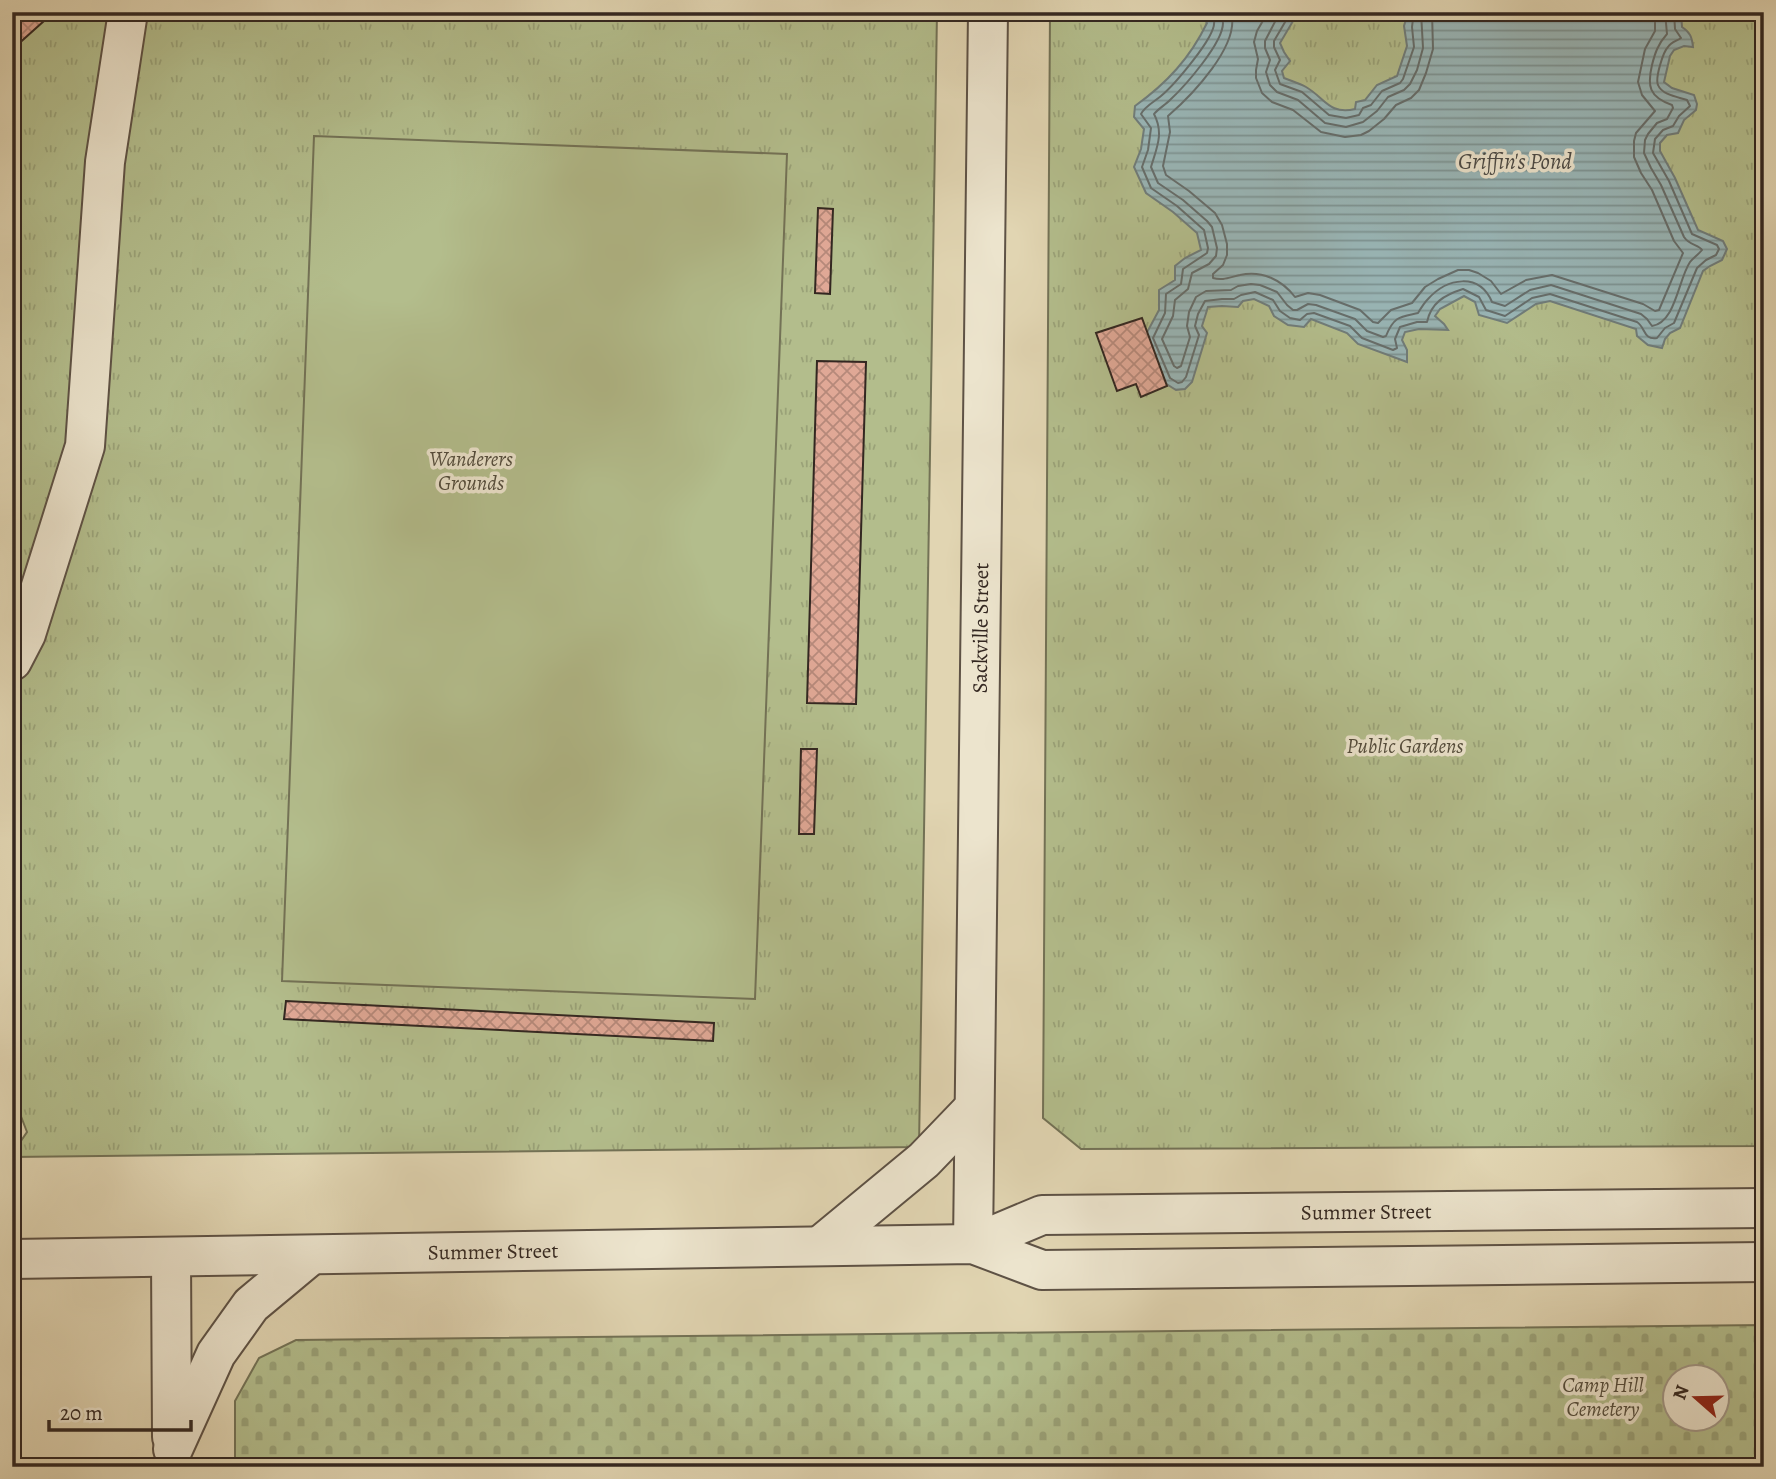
<svg xmlns="http://www.w3.org/2000/svg" width="1776" height="1479" viewBox="0 0 1776 1479" font-family="Alegreya,serif">
	<style>
		.cemetery { fill: url(#cemetery-stones); stroke: #737256; stroke-width: 2; fill-rule: evenodd }
		.park { fill: url(#park-tufts); stroke: #737256; stroke-width: 2 }
		.pitch { fill: #b3bd8c; stroke: #737256; stroke-width: 2 }
		.water { fill: url(#water-rules); stroke: #707d7b; stroke-width: 2 }
		.lines { fill: none; stroke-linecap: round; stroke-linejoin: round }
		.shore { stroke: #666e6c; stroke-width: 2 }
		.building { fill: url(#building-cross-hatch); stroke: #332721; stroke-width: 2 }
		.minor-casing { stroke: #5e5245; stroke-width: 42 }
		.minor { stroke: #ece4cd; stroke-width: 38 }
		.labels { text-anchor: middle; dominant-baseline: central; stroke-width: 7; stroke-linejoin: round; paint-order: stroke }
		.park-label { font-size: 21px; font-style: italic; fill: #534c3c; stroke: #ece4cd }
		.street-label { font-size: 21px; fill: #332721; stroke: #ece4cd }
		.water-label { font-size: 23px; font-style: italic; fill: #4c4b46; stroke: #ece4cd }
	</style>
	<defs>
		<pattern id="cemetery-stones" width="16" height="16" patternUnits="userSpaceOnUse" patternTransform="scale(1.75)"><rect width="16" height="16" fill="#b3bd8c"/><path d="M2 7V4a2 2 0 0 1 4 0v3zM10 15v-3a2 2 0 0 1 4 0v3z" fill="#9aa278"/></pattern>
		<pattern id="park-tufts" width="24" height="20" patternUnits="userSpaceOnUse" patternTransform="scale(1.75)"><rect width="24" height="20" fill="#b3bd8c"/><path d="M3 7l-1-3M5 7V3M7 7l1-3M15 17l-1-3M17 17v-4M19 17l1-3" fill="none" stroke="#9aa278"/></pattern>
		<pattern id="water-rules" width="6" height="5" patternUnits="userSpaceOnUse" patternTransform="scale(1.75)"><rect width="6" height="5" fill="#99b6b7"/><path d="M0 2.5h6" fill="none" stroke="#7d9494"/></pattern>
		<pattern id="building-cross-hatch" width="8" height="8" patternUnits="userSpaceOnUse" patternTransform="scale(1.75)"><rect width="8" height="8" fill="#e0a896"/><path d="M0 0l8 8M0 8l8-8" fill="none" stroke="#b6897a"/></pattern>
	</defs>
	<rect width="100%" height="100%" fill="#e1d5b2"/>
	<filter id="stains"><feTurbulence type="fractalNoise" baseFrequency=".00286" numOctaves="4"/><feColorMatrix values="0 0 0 0 .2 0 0 0 0 .09 0 0 0 0 .02 0 0 0 .5 -.17"/></filter>
	<radialGradient id="worn" r=".72"><stop offset=".6" stop-color="#630" stop-opacity="0"/><stop offset="1" stop-color="#630" stop-opacity=".3"/></radialGradient>
	<path class="cemetery" d="M 1764,1325 L 1764,1467 L 235,1467 L 235,1401 L 259,1358 L 296,1340 ZM 1674,1378 L 1716,1378 L 1716,1420 L 1674,1420 Z"/>
	<path class="park" d="M 12,12 L 937,12 L 919,1147 L 12,1157 L 12,1154 L 27,1132 L 12,1093 Z
		M 1050,12 L 1764,12 L 1764,1146 L 1081,1149 L 1043,1118 Z"/>
	<path class="pitch" d="M 314,136 L 787,154 L 755,999 L 282,981 Z"/>
	<path class="water" d="M 1199,12 L 1307,12 L 1300,19 L 1293,21 L 1280,43 L 1284,52 L 1290,61 L 1282,71 L 1284,78 C 1291,81 1299,83 1306,87 C 1325,98 1329,115 1355,109 L 1356,102 L 1365,100 L 1377,85 L 1397,76 L 1407,46 L 1404,26 L 1406,19 L 1403,12 L 1681,12 L 1682,27 C 1690,32 1692,37 1693,47 L 1684,46 L 1674,50 L 1670,56 L 1664,82 L 1672,88 L 1694,95 L 1697,104 L 1696,110 L 1684,120 L 1678,133 L 1667,135 L 1660,143 L 1660,151 L 1675,178 L 1698,230 L 1723,241 L 1727,249 L 1722,260 L 1710,266 L 1703,271 L 1680,328 L 1670,333 L 1665,339 L 1662,348 L 1648,345 L 1637,336 L 1636,329 L 1550,301 L 1536,304 L 1507,323 L 1479,315 L 1475,302 L 1464,296 L 1440,309 L 1435,316 L 1444,324 L 1448,330 L 1419,329 L 1405,332 L 1402,340 L 1407,350 L 1407,362 L 1358,344 L 1347,333 L 1311,319 L 1304,327 L 1288,325 L 1274,316 L 1269,306 L 1254,299 L 1243,301 L 1238,307 L 1222,306 L 1208,307 L 1202,326 L 1207,333 L 1192,382 L 1185,389 L 1176,390 L 1165,383 L 1144,338 L 1159,310 L 1159,290 L 1175,280 L 1175,266 L 1185,258 L 1201,250 L 1197,233 L 1173,212 L 1146,193 L 1134,167 L 1141,149 L 1144,129 L 1134,117 L 1135,106 C 1167,83 1190,58 1207,23 Z"/>
	<g class="lines">
		<path class="shore" d="M 1208,12 C 1210,14 1214,18 1214,21 C 1217,36 1173,86 1161,96 C 1154,102 1145,106 1141,114 L 1151,128 L 1148,150 L 1142,167 L 1151,188 L 1177,206 L 1204,230 L 1208,248 L 1207,253 L 1183,269 L 1181,284 L 1166,294 L 1165,313 L 1153,338 L 1170,378 L 1178,383 L 1182,382 L 1186,377 L 1199,335 L 1195,326 L 1198,314 L 1205,301 L 1222,299 L 1234,299 L 1241,295 L 1255,292 L 1273,300 L 1280,311 L 1290,318 L 1300,320 L 1307,314 L 1314,313 L 1350,326 L 1362,338 L 1393,350 L 1397,348 L 1395,339 L 1400,327 L 1417,322 L 1427,322 C 1431,303 1444,295 1463,289 L 1479,297 L 1486,310 L 1505,316 L 1532,298 L 1550,294 L 1637,322 C 1646,328 1643,340 1657,338 L 1665,328 L 1674,323 L 1697,268 L 1706,260 L 1716,255 L 1719,249 L 1717,245 L 1692,234 L 1669,181 L 1653,153 L 1655,139 L 1663,130 L 1673,126 L 1679,116 L 1690,106 L 1687,100 C 1678,97 1662,95 1658,85 C 1655,78 1663,52 1668,47 C 1671,42 1677,41 1681,38 L 1675,29 L 1674,12
			M 1219,12 C 1222,17 1223,18 1223,23 C 1223,43 1185,86 1170,100 C 1165,105 1158,109 1154,114 C 1164,133 1157,147 1151,167 L 1158,183 L 1183,200 L 1207,221 L 1212,227 L 1217,248 L 1216,256 L 1209,264 L 1192,273 L 1188,289 L 1175,300 L 1173,316 L 1162,339 L 1174,366 L 1177,368 L 1181,366 L 1190,337 L 1187,326 L 1189,312 L 1196,297 L 1206,291 L 1231,290 L 1238,286 L 1251,284 L 1260,285 L 1277,292 L 1287,305 L 1293,310 L 1297,310 L 1308,304 L 1316,305 L 1355,319 L 1367,331 L 1383,337 L 1386,336 C 1394,316 1400,317 1418,313 C 1421,308 1424,303 1428,299 C 1447,278 1479,272 1492,302 L 1505,306 L 1530,290 L 1551,285 L 1641,314 L 1647,319 L 1652,326 C 1676,322 1678,280 1690,262 C 1693,258 1698,255 1702,250 C 1699,245 1689,245 1684,237 L 1661,185 L 1651,168 L 1644,153 L 1645,140 L 1648,134 L 1657,123 L 1667,119 L 1673,108 L 1672,105 C 1649,97 1647,86 1652,65 C 1655,53 1658,44 1667,34 L 1665,12
			M 1231,12 C 1241,45 1191,96 1168,116 L 1170,132 L 1163,166 L 1166,175 L 1189,191 L 1215,213 L 1222,225 L 1227,244 L 1227,255 L 1223,265 L 1213,274 L 1213,278 C 1223,281 1230,277 1240,275 C 1262,270 1282,280 1295,297 L 1308,293 L 1320,295 L 1360,310 L 1373,322 L 1378,323 L 1391,310 L 1412,303 L 1425,287 L 1438,279 L 1458,270 L 1469,270 L 1478,273 L 1491,281 L 1501,294 L 1526,280 L 1552,275 L 1643,304 L 1655,311 L 1659,310 L 1683,253 L 1674,241 L 1652,190 L 1641,173 L 1634,157 L 1634,141 L 1636,133 L 1655,111 L 1642,95 L 1638,82 L 1645,49 L 1655,31 L 1655,12
			M 1268,12 L 1257,31 L 1254,42 L 1258,59 L 1256,70 L 1256,78 L 1262,93 L 1272,102 L 1293,110 L 1321,132 L 1345,137 L 1361,135 L 1369,131 L 1384,119 L 1396,105 L 1411,98 L 1419,90 L 1426,73 L 1433,49 L 1432,12
			M 1280,12 L 1265,41 L 1265,48 L 1270,60 L 1266,72 L 1270,85 L 1277,92 L 1298,100 L 1325,123 L 1346,127 L 1363,122 L 1377,111 L 1388,97 L 1404,90 L 1410,84 L 1417,70 L 1423,48 L 1421,12
			M 1297,12 L 1288,17 L 1274,41 L 1274,47 L 1280,60 L 1275,70 L 1280,84 L 1302,92 L 1329,115 L 1346,118 L 1359,115 L 1363,108 L 1371,105 L 1382,91 L 1400,83 L 1403,79 L 1414,47 L 1412,27 L 1413,19 L 1411,12"/>
	</g>
	<path class="building" d="M 12,12 L 54,12 L 16,46 L 12,42 Z
		M 12,96 L 19,96 L 12,401 Z
		M 818,208 L 833,209 L 830,294 L 815,293 Z
		M 1142,318 L 1167,386 L 1141,397 L 1136,384 L 1117,391 L 1096,333 Z
		M 817,361 L 866,362 L 856,704 L 807,703 Z
		M 801,749 L 817,749 L 814,834 L 799,834 Z
		M 286,1001 L 714,1023 L 713,1041 L 284,1019 Z"/>
	<g class="lines">
		<g class="minor-casing">
			<g id="minor">
				<path d="M 12,661 L 26,634 L 85,446 L 105,162 L 128,12"/>
				<path id="s1" d="M 973,1244 L 988,12"/>
				<path id="s2" d="M 973,1244 L 1042,1215 L 1764,1208"/>
				<path d="M 820,1246 L 924,1160 L 974,1108"/>
				<path d="M 171,1257 L 172,1437"/>
				<path id="s3" d="M 12,1259 L 973,1244 L 1042,1270 L 1764,1262"/>
				<path d="M 173,1449 L 216,1354 L 251,1305 L 311,1255"/>
			</g>
		</g>
		<use href="#minor" class="minor"/>
	</g>
	<g class="labels">
		<g class="park-label">
			<text x="471" y="459">Wanderers<tspan x="471" dy="24">Grounds</tspan></text>
			<text x="1405" y="746">Public Gardens</text>
			<text x="1603" y="1385">Camp Hill<tspan x="1603" dy="24">Cemetery</tspan></text>
		</g>
		<g class="street-label">
			<text stroke="none"><textPath href="#s1" startOffset="616">Sackville Street</textPath></text>
			<text stroke="none"><textPath href="#s2" startOffset="399">Summer Street</textPath></text>
			<text stroke="none"><textPath href="#s3" startOffset="481">Summer Street</textPath></text>
		</g>
		<g class="water-label">
			<text x="1515" y="161">Griffin's Pond</text>
		</g>
	</g>
	<rect width="1776" height="1479" fill="none" stroke="#e1d5b2" stroke-width="42"/>
	<rect x="14" y="14" width="1748" height="1451" fill="none" stroke="#332721" stroke-width="3.5"/>
	<rect x="21" y="21" width="1734" height="1437" fill="none" stroke="#332721" stroke-width="2"/>
	<g transform="translate(1696 1398) rotate(290)"><circle r="33" fill="#ece4cd" stroke="#a29888" stroke-width="2"/>
	<path d="M0-5L12 26L0 18L-12 26Z" fill="#8f2418"/>
	<text y="-10" font-size="19" font-weight="bold" text-anchor="middle" fill="#332721">N</text>
	</g>
	<path d="M49 1420v10h142v-10" fill="none" stroke="#332721" stroke-width="3.5"/>
	<text x="60" y="1420" font-size="21" fill="#332721" stroke="#ece4cd" stroke-width="5" paint-order="stroke">20 m</text>
	<rect width="100%" height="100%" filter="url(#stains)"/>
	<rect width="100%" height="100%" fill="url(#worn)"/>
</svg>
